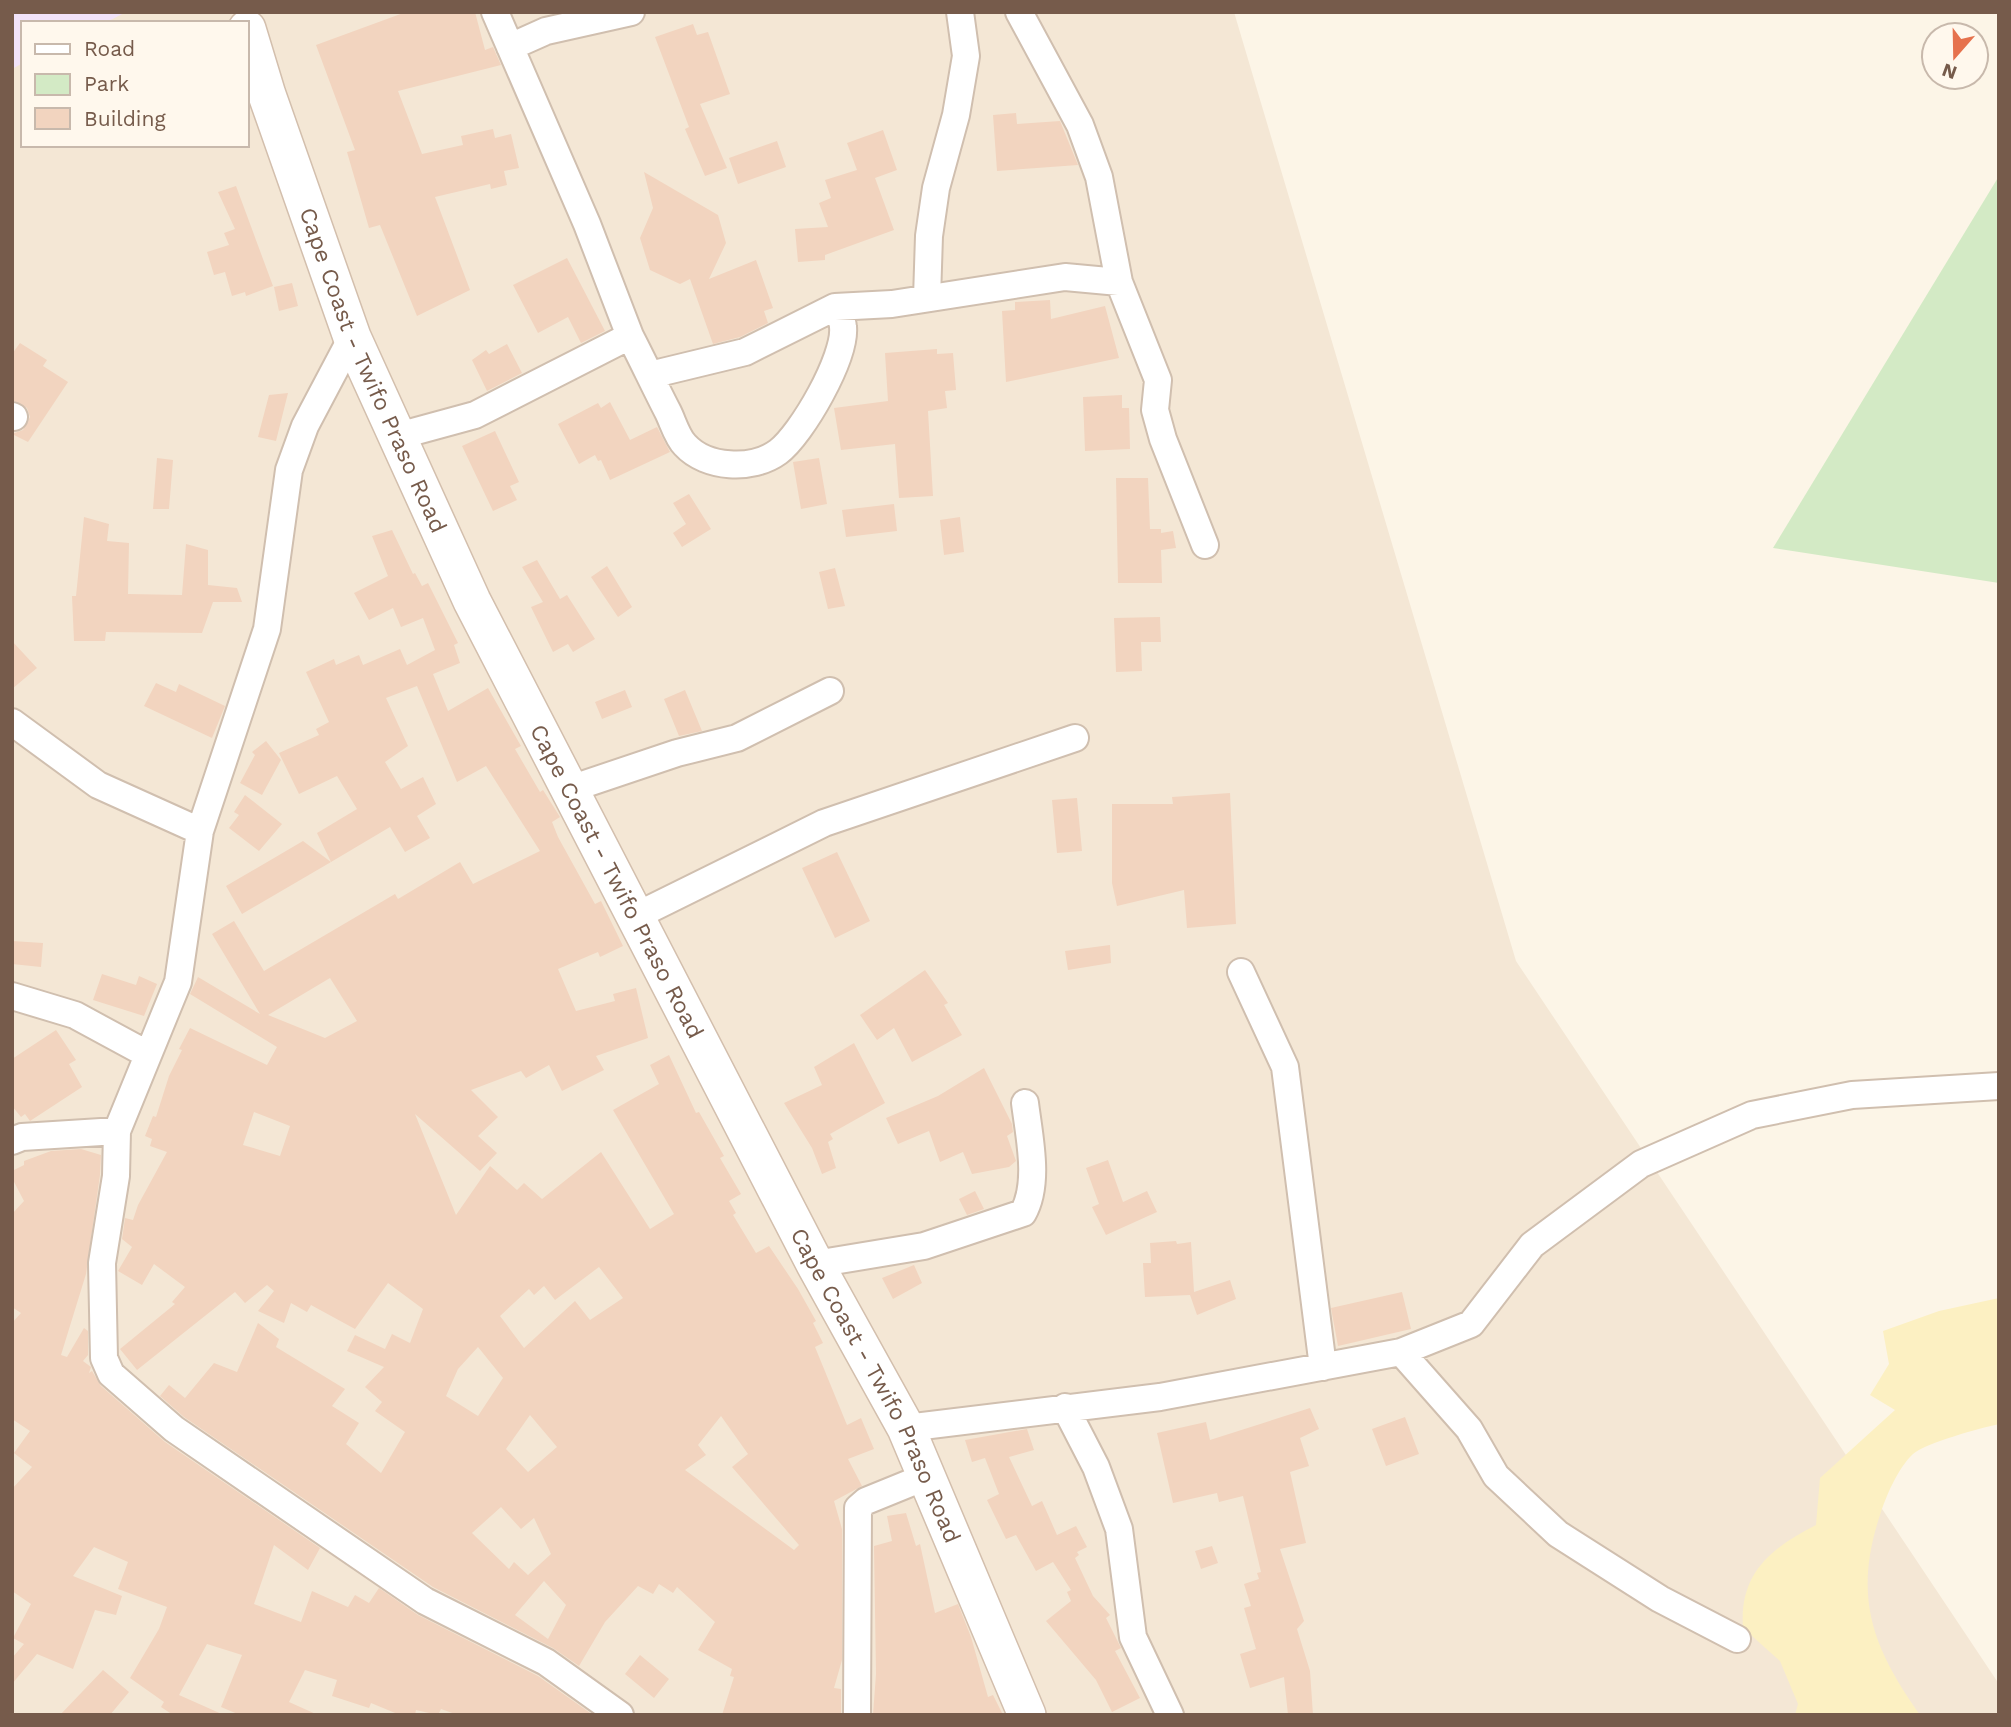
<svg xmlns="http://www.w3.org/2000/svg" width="2011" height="1727" viewBox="0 0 2011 1727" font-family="'Work Sans',sans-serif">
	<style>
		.residential { fill: #f4e7d5; fill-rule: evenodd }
		.education { fill: #f2e3f9 }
		.green { fill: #d3eac5 }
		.sand { fill: #fcf0c2 }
		.building { fill: #f2d4bf; fill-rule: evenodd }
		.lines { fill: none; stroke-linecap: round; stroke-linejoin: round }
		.street-casing { stroke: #d0bfaf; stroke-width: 30 }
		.secondary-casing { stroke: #d3bfad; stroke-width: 40 }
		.street { stroke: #fff; stroke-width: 26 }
		.secondary { stroke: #fff; stroke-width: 37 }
		.labels { text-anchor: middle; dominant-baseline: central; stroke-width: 7; stroke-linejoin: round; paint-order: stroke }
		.street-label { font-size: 23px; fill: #765b4b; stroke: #fff8ed }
	</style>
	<rect width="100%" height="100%" fill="#fcf5e7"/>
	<path class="residential" d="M 12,12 L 1234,12 L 1516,961 L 1999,1684 L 1999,1715 L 12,1715 ZM 23,23 L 247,23 L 247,145 L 23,145 Z"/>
	<path class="education" d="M 12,12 L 126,12 L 105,23 L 23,23 L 23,63 L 12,69 Z"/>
	<path class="green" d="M 1999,176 L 1999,583 L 1773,548 Z"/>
	<path class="sand" d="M 1999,1298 L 1999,1424 C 1981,1428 1925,1443 1913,1454 C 1898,1468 1886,1496 1880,1515 C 1853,1597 1872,1647 1920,1715 L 1795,1715 L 1798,1704 L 1780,1661 L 1743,1628 C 1739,1573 1771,1548 1816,1525 L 1820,1478 L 1895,1410 L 1870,1395 L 1889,1364 L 1883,1331 L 1939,1311 Z"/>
	<path class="building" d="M 406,12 L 475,12 L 485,50 L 493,47 L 501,65 L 398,91 L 422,154 L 463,145 L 461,136 L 493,129 L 495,138 L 511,134 L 519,168 L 504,171 L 507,185 L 491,189 L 490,184 L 435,197 L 470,290 L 417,316 L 380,225 L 369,228 L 347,152 L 355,150 L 316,45 Z
		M 693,24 L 697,35 L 708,32 L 730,94 L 700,104 L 727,168 L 705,176 L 685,129 L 689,127 L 655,37 Z
		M 1016,113 L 1017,124 L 1060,121 L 1078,165 L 997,171 L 993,115 Z
		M 883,130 L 897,170 L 875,178 L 894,230 L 825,255 L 825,260 L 798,262 L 795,229 L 828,227 L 819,203 L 831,198 L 825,180 L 857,170 L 847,143 Z
		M 777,141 L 786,167 L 738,184 L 729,158 Z
		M 644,172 L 718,215 L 726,243 L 709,279 L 756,260 L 773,308 L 764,311 L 768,323 L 740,337 L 713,344 L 690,279 L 680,284 L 650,270 L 640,238 L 653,208 Z
		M 236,186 L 273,286 L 246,296 L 245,292 L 232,296 L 225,272 L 214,275 L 207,252 L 229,245 L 224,233 L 235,229 L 218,192 Z
		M 567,258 L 605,331 L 581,343 L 568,317 L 538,333 L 513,285 Z
		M 292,283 L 298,306 L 279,311 L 274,287 Z
		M 1050,300 L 1051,319 L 1105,306 L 1119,358 L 1006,382 L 1002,311 L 1015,310 L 1015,302 Z
		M 20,343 L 47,360 L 43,366 L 68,382 L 28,442 L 12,434 L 23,430 L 30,417 L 27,408 L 12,400 L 12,354 Z
		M 507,344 L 522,373 L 487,391 L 472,360 L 486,350 L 489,354 Z
		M 937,349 L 937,354 L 953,353 L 956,390 L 945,391 L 947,408 L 928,411 L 933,496 L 899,498 L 895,444 L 841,450 L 834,408 L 888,401 L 885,353 Z
		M 288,393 L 276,441 L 258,437 L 269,395 Z
		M 1122,395 L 1122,408 L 1129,408 L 1130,449 L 1085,451 L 1083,397 Z
		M 610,402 L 630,440 L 657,427 L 670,452 L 610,480 L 601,460 L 598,461 L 595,455 L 579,464 L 558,424 L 598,403 L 601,408 Z
		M 495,431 L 519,482 L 510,486 L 517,500 L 493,511 L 462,446 Z
		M 157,458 L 173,460 L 169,509 L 153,509 Z
		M 819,458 L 827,504 L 801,509 L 793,462 Z
		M 1116,478 L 1148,478 L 1150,529 L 1161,529 L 1161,533 L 1173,531 L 1176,548 L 1161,550 L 1162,583 L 1118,583 Z
		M 689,494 L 711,529 L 682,547 L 673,533 L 686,524 L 673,503 Z
		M 894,504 L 897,531 L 846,537 L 842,510 Z
		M 84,517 L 109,524 L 107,541 L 129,543 L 128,594 L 182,595 L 186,544 L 208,550 L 208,585 L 237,588 L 242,602 L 213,602 L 202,633 L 106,632 L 105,641 L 74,641 L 72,596 L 76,596 Z
		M 960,517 L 964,552 L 944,555 L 940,520 Z
		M 392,530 L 413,574 L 415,573 L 422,586 L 428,583 L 458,643 L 454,645 L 460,663 L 433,674 L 448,711 L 488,688 L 521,746 L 515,749 L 540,792 L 543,790 L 560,817 L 552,822 L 558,837 L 595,904 L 601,901 L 623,946 L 600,957 L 598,952 L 558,969 L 576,1011 L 615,1001 L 613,994 L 636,988 L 648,1038 L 596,1056 L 604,1070 L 562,1091 L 549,1065 L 526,1078 L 521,1071 L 471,1090 L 498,1117 L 478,1136 L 497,1153 L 480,1171 L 415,1114 L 456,1215 L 490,1166 L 517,1190 L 524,1183 L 542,1199 L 601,1152 L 650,1229 L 674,1214 L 613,1110 L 659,1084 L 650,1065 L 669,1055 L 696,1113 L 699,1112 L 724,1156 L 720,1158 L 741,1194 L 729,1201 L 736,1213 L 733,1215 L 756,1253 L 769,1246 L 798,1289 L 816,1321 L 813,1323 L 823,1343 L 815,1347 L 847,1425 L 861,1418 L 874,1449 L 848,1459 L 862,1486 L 834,1501 L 842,1529 L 842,1660 L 834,1688 L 841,1689 L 841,1715 L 722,1715 L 734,1677 L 730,1676 L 732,1669 L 698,1650 L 715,1622 L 677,1587 L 673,1593 L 659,1584 L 653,1594 L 638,1586 L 605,1622 L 579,1666 L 553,1648 L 433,1587 L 184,1417 L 160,1396 L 169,1385 L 185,1398 L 214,1363 L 237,1372 L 258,1323 L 279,1339 L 276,1347 L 345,1389 L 332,1406 L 359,1423 L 346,1444 L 381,1473 L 405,1432 L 375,1411 L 382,1402 L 365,1387 L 384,1367 L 347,1351 L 355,1335 L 385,1349 L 392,1334 L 410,1343 L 423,1309 L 388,1283 L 355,1329 L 311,1305 L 307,1312 L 291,1303 L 284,1323 L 258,1311 L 274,1291 L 267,1285 L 245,1303 L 235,1292 L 137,1370 L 120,1349 L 175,1304 L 172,1302 L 185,1287 L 154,1264 L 142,1285 L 118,1271 L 132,1247 L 122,1239 L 125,1218 L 133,1220 L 138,1205 L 167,1152 L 150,1146 L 152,1139 L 145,1136 L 153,1116 L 156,1117 L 169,1076 L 182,1050 L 179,1049 L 190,1028 L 267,1065 L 277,1047 L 190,994 L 198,977 L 260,1014 L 212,934 L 234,921 L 264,971 L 395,894 L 398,899 L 460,862 L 473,884 L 540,851 L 486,766 L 457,782 L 417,686 L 386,698 L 408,746 L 385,762 L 401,789 L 423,777 L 436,804 L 417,816 L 430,838 L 405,852 L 390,827 L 331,862 L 317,833 L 357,809 L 337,776 L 299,794 L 279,753 L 319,735 L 316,729 L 329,722 L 306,672 L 334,659 L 336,665 L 359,655 L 363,665 L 400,649 L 407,665 L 435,650 L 423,618 L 401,627 L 393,608 L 369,620 L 354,593 L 388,576 L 372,536 ZM 330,978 L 357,1021 L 325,1038 L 268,1015 ZM 254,1112 L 290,1126 L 280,1156 L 243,1145 ZM 599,1267 L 623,1298 L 590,1320 L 575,1301 L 524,1348 L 500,1316 L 529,1289 L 534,1295 L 544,1286 L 555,1300 ZM 478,1347 L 503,1378 L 478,1416 L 446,1396 L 458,1369 ZM 530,1415 L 557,1447 L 528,1472 L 506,1449 ZM 721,1416 L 748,1454 L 732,1467 L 799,1545 L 794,1550 L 685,1470 L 706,1455 L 698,1445 ZM 501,1507 L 521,1529 L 534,1518 L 551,1554 L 528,1575 L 514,1562 L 509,1569 L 472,1533 ZM 544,1581 L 566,1605 L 548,1639 L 515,1615 Z
		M 537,560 L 560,599 L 567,595 L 595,639 L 573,652 L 568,644 L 553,652 L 531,607 L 543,602 L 522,567 Z
		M 607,566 L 632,607 L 618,617 L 591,577 Z
		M 835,568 L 845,606 L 828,609 L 819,572 Z
		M 1160,617 L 1161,642 L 1141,642 L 1142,671 L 1116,672 L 1114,618 Z
		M 12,641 L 37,668 L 12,689 Z
		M 156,683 L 176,692 L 179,684 L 225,706 L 212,738 L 144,706 Z
		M 625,690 L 632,707 L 602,719 L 595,702 Z
		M 685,690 L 702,731 L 679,736 L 664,699 Z
		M 266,741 L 281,760 L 262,795 L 240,783 L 255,755 L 252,752 Z
		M 1230,793 L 1236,924 L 1187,928 L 1184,890 L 1117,906 L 1112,883 L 1112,804 L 1173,804 L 1172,797 Z
		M 245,795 L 282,824 L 259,851 L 229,828 L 239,815 L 234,812 Z
		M 1077,798 L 1082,851 L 1057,853 L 1052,800 Z
		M 303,841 L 331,862 L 242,914 L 226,886 Z
		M 837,852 L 870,921 L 835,938 L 802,868 Z
		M 12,941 L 43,943 L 41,967 L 12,964 Z
		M 1110,945 L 1111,963 L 1068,970 L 1065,951 Z
		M 925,970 L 948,1003 L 944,1005 L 962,1035 L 912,1062 L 894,1028 L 877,1040 L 860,1015 Z
		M 102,974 L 136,985 L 139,976 L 157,984 L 144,1016 L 93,1000 Z
		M 56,1030 L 76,1060 L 69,1064 L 82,1087 L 30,1121 L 25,1114 L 21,1117 L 12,1106 L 12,1059 Z
		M 854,1043 L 885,1103 L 830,1134 L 833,1139 L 828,1142 L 836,1168 L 822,1174 L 812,1148 L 784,1103 L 822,1085 L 814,1067 Z
		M 984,1068 L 1012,1124 L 1013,1132 L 1007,1136 L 1016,1161 L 1009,1167 L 972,1174 L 963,1152 L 940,1162 L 929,1131 L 898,1144 L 886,1118 L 938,1096 Z
		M 81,1149 L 101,1155 L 100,1175 L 86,1274 L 61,1355 L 67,1357 L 84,1328 L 88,1331 L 88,1355 L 83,1361 L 91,1367 L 89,1373 L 92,1371 L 101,1386 L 165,1442 L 320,1548 L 308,1570 L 274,1545 L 254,1604 L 301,1622 L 312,1591 L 348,1607 L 355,1595 L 369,1603 L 379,1588 L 418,1615 L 538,1676 L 593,1715 L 458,1715 L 441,1709 L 438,1715 L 416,1710 L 415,1715 L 400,1715 L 371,1703 L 369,1708 L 332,1696 L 337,1680 L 305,1670 L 289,1702 L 318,1715 L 240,1715 L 221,1707 L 242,1655 L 207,1644 L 179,1695 L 224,1715 L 173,1715 L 161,1707 L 164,1702 L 130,1678 L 159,1629 L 167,1607 L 118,1589 L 128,1562 L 94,1547 L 73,1576 L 122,1596 L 116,1615 L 95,1610 L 73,1669 L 37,1654 L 12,1684 L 12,1658 L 24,1644 L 13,1638 L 31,1604 L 12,1591 L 12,1489 L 32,1467 L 14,1453 L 30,1431 L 12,1419 L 12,1323 L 21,1313 L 12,1307 L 12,1214 L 24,1201 L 12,1178 L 12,1171 L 24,1165 L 24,1161 L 51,1151 Z
		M 1108,1160 L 1123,1202 L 1147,1191 L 1157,1212 L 1106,1235 L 1092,1207 L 1099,1204 L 1086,1168 Z
		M 975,1191 L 984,1209 L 967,1215 L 959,1199 Z
		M 1176,1241 L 1177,1244 L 1191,1242 L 1194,1292 L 1230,1280 L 1236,1299 L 1197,1315 L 1190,1295 L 1145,1297 L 1143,1263 L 1151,1263 L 1150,1243 Z
		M 914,1265 L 922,1283 L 893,1299 L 882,1278 Z
		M 1402,1292 L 1411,1329 L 1338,1346 L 1331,1308 Z
		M 1310,1408 L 1319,1429 L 1300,1438 L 1309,1466 L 1290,1472 L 1306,1543 L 1280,1549 L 1304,1621 L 1297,1629 L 1310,1671 L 1313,1715 L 1288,1715 L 1284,1677 L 1250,1688 L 1240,1654 L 1256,1649 L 1244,1608 L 1251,1606 L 1244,1584 L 1259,1579 L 1257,1573 L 1261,1572 L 1243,1496 L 1219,1502 L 1217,1493 L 1173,1503 L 1157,1433 L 1206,1422 L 1210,1440 Z
		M 1405,1417 L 1419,1454 L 1386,1466 L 1372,1429 Z
		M 1027,1429 L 1034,1450 L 1009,1457 L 1032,1506 L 1042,1501 L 1057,1535 L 1076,1526 L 1087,1547 L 1077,1552 L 1079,1555 L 1075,1558 L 1093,1596 L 1110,1615 L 1106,1618 L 1121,1648 L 1115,1651 L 1140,1698 L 1112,1712 L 1096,1680 L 1046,1621 L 1071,1601 L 1067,1592 L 1071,1590 L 1053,1562 L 1036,1571 L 1016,1535 L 1006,1539 L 987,1500 L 999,1494 L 985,1458 L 972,1462 L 965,1440 Z
		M 906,1513 L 916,1546 L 920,1544 L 935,1613 L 958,1604 L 971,1637 L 988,1697 L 993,1695 L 1003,1715 L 873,1715 L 876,1674 L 874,1546 L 892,1541 L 887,1516 Z
		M 1212,1546 L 1218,1563 L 1201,1569 L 1195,1551 Z
		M 640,1655 L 669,1679 L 654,1698 L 625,1674 Z
		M 103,1670 L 129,1692 L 110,1715 L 60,1715 Z"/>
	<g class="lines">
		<g class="street-casing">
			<path id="street" d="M 1019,12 L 1080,125 L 1099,177 L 1119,282 L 1158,380 L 1155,410 L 1163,439 L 1205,545
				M 510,47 L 546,31 L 631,12
				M 927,298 L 929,236 L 936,188 L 956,115 L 966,56 L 960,12
				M 630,336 C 643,361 655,387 668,412 C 673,422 677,437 685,445 C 706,468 752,471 778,452 C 802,434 846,357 843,327 C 843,321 838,313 835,307
				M 650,375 L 745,352 L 835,307 L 892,304 L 1065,277 L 1119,282
				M 12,416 L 14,417
				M 398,436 L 475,415 L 630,336 L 587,224 L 495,12
				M 12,722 L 98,785 L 200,831
				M 567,790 L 677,753 L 737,738 L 830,691
				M 634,917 L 824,823 L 1075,738
				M 1241,972 L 1285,1067 L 1323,1367
				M 12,996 L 75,1015 L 147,1054
				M 117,1131 L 116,1176 L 102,1263 L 104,1358 L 111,1374 L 174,1429 L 425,1601 L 546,1662 L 620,1715
				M 12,1141 L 22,1137 L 117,1131 L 178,982 L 200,831 L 267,629 L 289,470 L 305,426 L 352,337
				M 815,1264 L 924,1246 L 1023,1213 C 1040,1183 1029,1136 1025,1103
				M 1401,1352 L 1469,1429 L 1496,1476 L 1558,1534 L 1660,1599 L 1737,1639
				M 1065,1407 L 1096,1467 L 1119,1529 L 1133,1637 L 1170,1715
				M 906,1428 L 1160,1397 L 1401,1352 L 1471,1324 L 1532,1245 L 1641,1164 L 1752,1115 L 1852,1095 L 1999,1086
				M 857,1715 L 858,1508 L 866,1501 L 925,1477"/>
		</g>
		<g class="secondary-casing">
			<g id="secondary">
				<path id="s1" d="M 247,29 L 267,95 L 352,337 L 472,601 L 815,1264 L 906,1428 L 1027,1715"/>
			</g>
		</g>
		<use href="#street" class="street"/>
		<use href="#secondary" class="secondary"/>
	</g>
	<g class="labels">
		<g class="street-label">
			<text stroke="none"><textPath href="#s1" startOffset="364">Cape Coast - Twifo Praso Road</textPath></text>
			<text stroke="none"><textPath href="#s1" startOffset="931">Cape Coast - Twifo Praso Road</textPath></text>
			<text stroke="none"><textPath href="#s1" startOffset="1498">Cape Coast - Twifo Praso Road</textPath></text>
		</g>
	</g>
	<rect width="2011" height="1727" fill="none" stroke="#765b4b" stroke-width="28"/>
	<rect x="21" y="21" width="228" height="126" fill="#fff8ed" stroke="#c8b9ac" stroke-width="2"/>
	<rect x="35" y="44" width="35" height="10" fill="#ffffff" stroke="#c8b9ac" stroke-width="2"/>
	<text x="84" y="56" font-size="21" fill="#765b4b">Road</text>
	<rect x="35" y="74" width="35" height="21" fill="#d3eac5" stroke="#c8b9ac" stroke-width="2"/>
	<text x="84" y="91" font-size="21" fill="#765b4b">Park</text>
	<rect x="35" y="108" width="35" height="21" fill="#f2d4bf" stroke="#c8b9ac" stroke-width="2"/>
	<text x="84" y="126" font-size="21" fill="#765b4b">Building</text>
	<g transform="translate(1955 56) rotate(200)"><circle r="33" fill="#fff8ed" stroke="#c8b9ac" stroke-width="2"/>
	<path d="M0-5L12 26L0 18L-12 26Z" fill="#e6724d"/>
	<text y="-10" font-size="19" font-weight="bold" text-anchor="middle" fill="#765b4b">N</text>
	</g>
</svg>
